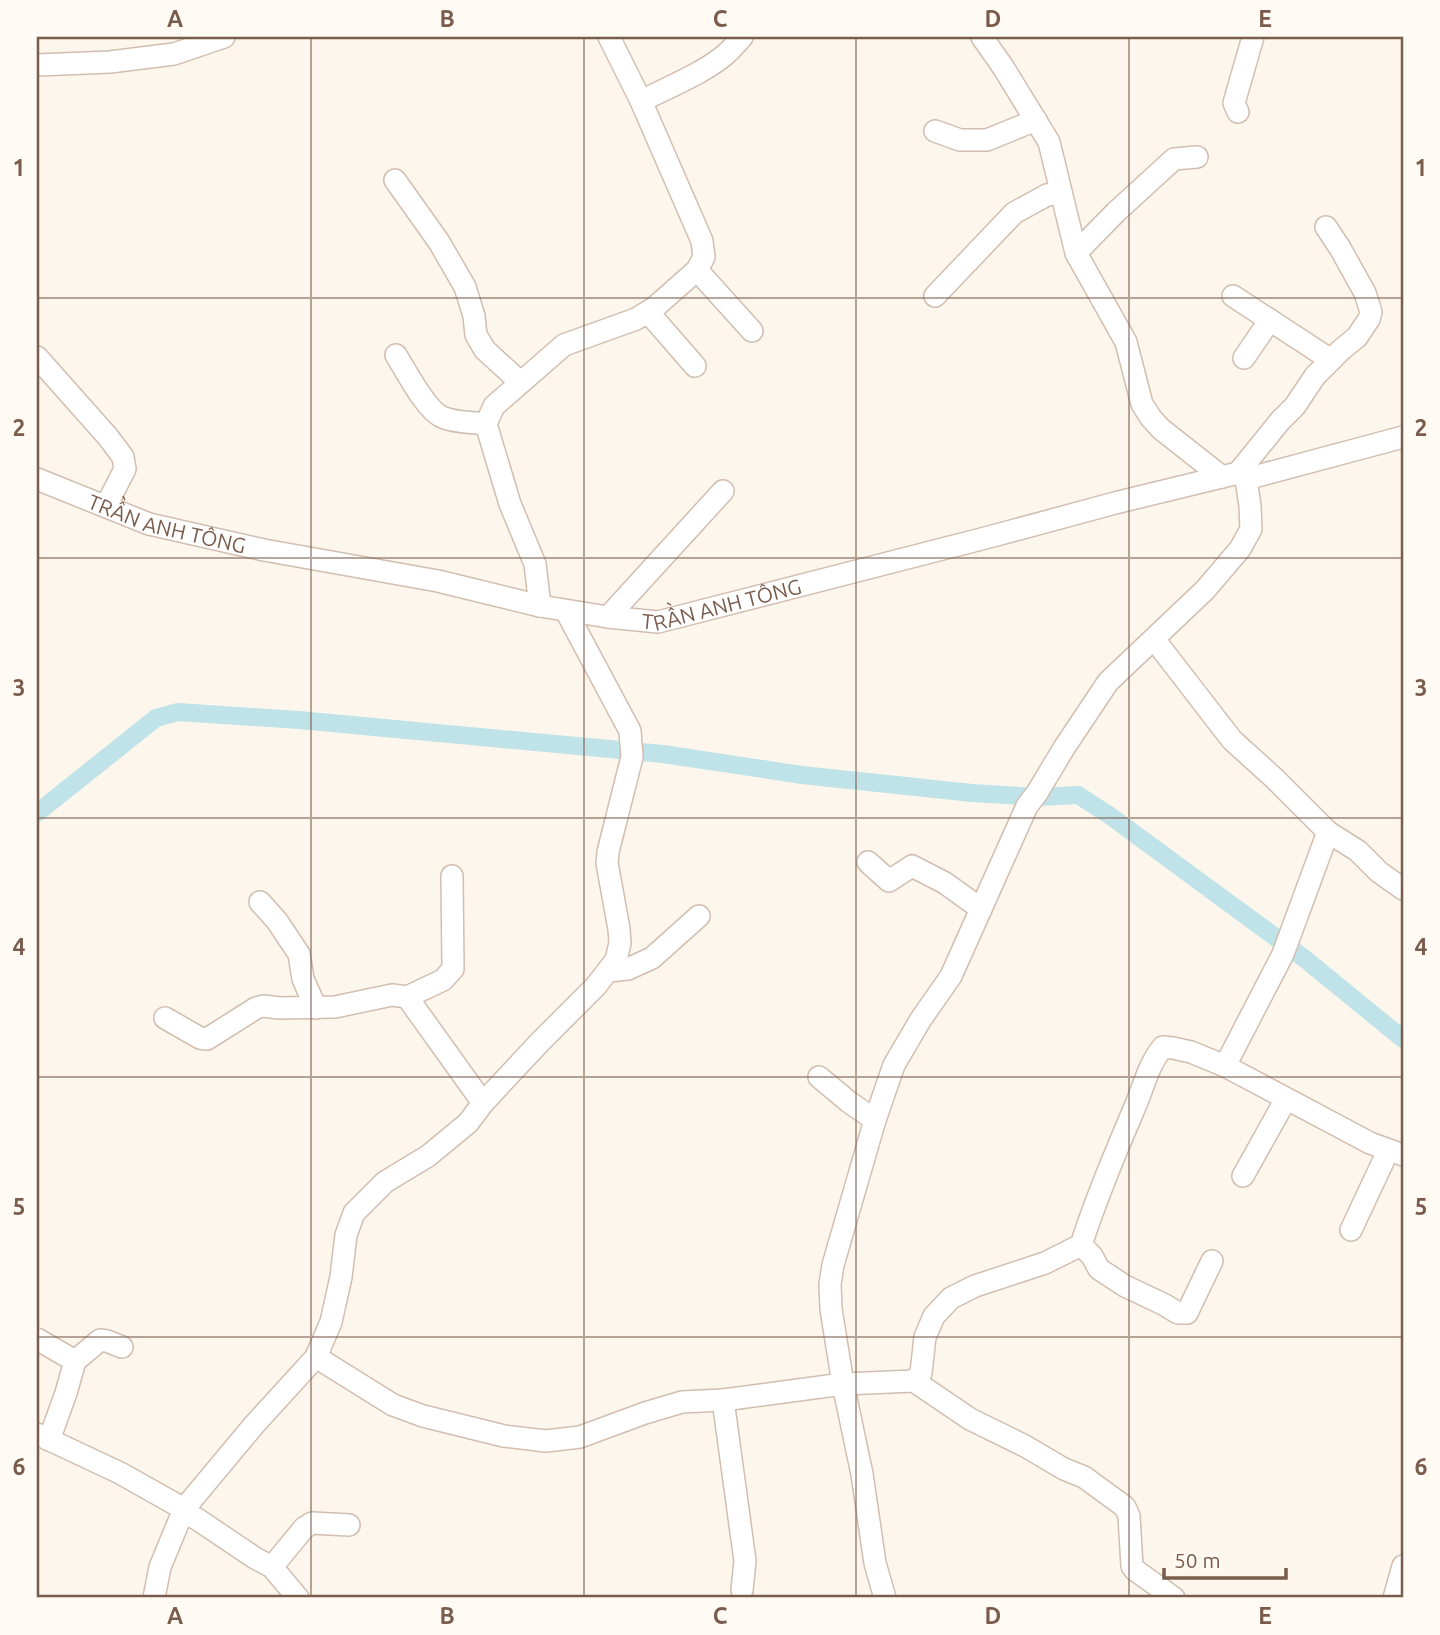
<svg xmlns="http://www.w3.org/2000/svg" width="1440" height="1635" viewBox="0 0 1440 1635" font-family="Ubuntu,sans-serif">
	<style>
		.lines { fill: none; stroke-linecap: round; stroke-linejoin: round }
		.canal { stroke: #bfe3e8; stroke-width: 18 }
		.minor-casing { stroke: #d1beb0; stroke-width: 24 }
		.minor { stroke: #fff; stroke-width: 21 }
		.grid { fill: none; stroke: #7a5c4d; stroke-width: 2; stroke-opacity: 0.55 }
		.labels { text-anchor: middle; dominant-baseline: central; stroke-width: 7; stroke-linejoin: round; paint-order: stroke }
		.street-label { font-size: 21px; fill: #7a5c4d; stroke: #fffaf3 }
		.neatline { fill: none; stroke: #7a5c4d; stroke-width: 2.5 }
		.grid-label { font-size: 23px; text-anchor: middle; font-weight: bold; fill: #7a5c4d }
	</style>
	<rect width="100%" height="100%" fill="#fdf6ec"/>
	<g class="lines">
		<path class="canal" d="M 37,813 L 156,718 L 178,712 L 299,720 L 663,754 L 802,775 L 972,793 L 1038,797 L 1078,795 L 1109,815 L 1305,959 L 1403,1039"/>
		<g class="minor-casing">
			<g id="minor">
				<path d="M 982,37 L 1003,67 L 1049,142 L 1076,253 L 1126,342 L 1142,404 L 1151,418 L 1161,429 L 1222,477"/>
				<path d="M 37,65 L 110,62 L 174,54 L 224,37"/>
				<path d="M 641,101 C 665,89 708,71 727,53 C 733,48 737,42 742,37"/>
				<path d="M 1238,112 L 1234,103 L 1253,37"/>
				<path d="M 935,131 L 960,140 L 987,140 L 1036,120"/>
				<path d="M 395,180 L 439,242 L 465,287 L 474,316 L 476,335 L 485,350 L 520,382"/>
				<path d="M 1076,253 L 1116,212 L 1174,159 L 1197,157"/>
				<path d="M 697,270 L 752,331"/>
				<path d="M 935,296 L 1014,213 L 1047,195 L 1061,193"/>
				<path d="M 1233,296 L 1331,360"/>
				<path d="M 648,312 L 695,366"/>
				<path d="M 396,355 C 406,371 426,410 442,417 C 455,423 472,422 486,424"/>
				<path d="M 37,357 L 108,437 L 123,457 L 125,469 L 106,506"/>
				<path d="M 1244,358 L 1270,320"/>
				<path d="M 1238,473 L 1280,421 L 1295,406 L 1315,376 L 1341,350 L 1357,337 L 1369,319 L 1371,312 L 1365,293 L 1340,248 L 1326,227"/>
				<path id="s1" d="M 37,479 L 149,524 L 264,550 L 438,581 L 540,606 L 608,617 L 658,622 L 993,536 L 1115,503 L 1238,473 L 1246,479 L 1403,437"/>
				<path d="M 540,606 L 535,564 L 510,504 L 486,424 L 494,406 L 564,345 L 636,319 L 654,308 L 697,270 L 704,257 L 702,241 L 641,101 L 609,37"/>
				<path d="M 608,617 L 723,491"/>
				<path d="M 1154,639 L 1232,740 L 1274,778 L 1328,832 L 1358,851 L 1379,872 L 1403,889"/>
				<path d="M 868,862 L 889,881 L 912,866 L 945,883 L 981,909"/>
				<path d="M 260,902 L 277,921 L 299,954 L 303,979 L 316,1008"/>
				<path d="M 608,971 L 628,969 L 652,958 L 699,916"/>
				<path d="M 407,997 L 443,980 L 453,969 L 452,876"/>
				<path d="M 165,1018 L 200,1038 L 207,1039 L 256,1008 L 263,1006 L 280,1008 L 335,1007 L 392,995 L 407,997 L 483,1103"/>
				<path d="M 1225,1066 L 1283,954 L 1328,832"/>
				<path d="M 819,1077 L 849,1102 L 875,1120"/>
				<path d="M 1243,1176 L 1286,1099"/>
				<path d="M 1351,1230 L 1388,1151"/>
				<path d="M 1081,1245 L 1092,1256 L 1099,1269 L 1125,1286 L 1165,1305 L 1178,1313 L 1187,1313 L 1212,1261"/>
				<path d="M 37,1339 L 75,1361 L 66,1393 L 49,1440"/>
				<path d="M 316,1357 L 393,1405 L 423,1416 L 504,1436 L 546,1441 L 580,1437 L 645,1413 L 682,1402 L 723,1400 L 843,1384 L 914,1381 L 921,1373 L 925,1337 L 934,1316 L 951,1298 L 975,1286 L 1045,1263 L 1081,1245 C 1097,1196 1117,1149 1137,1102 C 1144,1084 1150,1062 1163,1047 L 1173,1048 L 1191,1052 L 1225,1066 L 1370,1143 L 1403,1155"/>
				<path d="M 75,1361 L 100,1340 L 107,1341 L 122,1347"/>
				<path d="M 914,1381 L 970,1419 L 1025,1446 L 1064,1469 L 1084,1477 L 1125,1507 L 1129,1516 L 1132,1566 L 1135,1570 L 1174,1598"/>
				<path d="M 723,1400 L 745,1561 L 742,1590"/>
				<path d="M 37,1434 L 120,1473 L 184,1509"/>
				<path d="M 183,1512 L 197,1519 L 255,1558 L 272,1567 L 298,1598"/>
				<path d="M 272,1567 L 304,1528 L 312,1523 L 349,1525"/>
				<path d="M 154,1598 L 160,1567 L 184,1509 L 254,1425 L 316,1357 L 331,1322 L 341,1277 L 346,1235 L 354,1213 L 385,1182 L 428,1156 L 468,1123 L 483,1103 L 539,1043 L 596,986 L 616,960 L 620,943 L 619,929 L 607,863 L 608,852 L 632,757 L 630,731 L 566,611"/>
				<path d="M 885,1598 L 875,1563 L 862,1474 L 843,1384 L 831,1309 L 830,1284 L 833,1265 L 875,1120 L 894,1065 L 921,1019 L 951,976 L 1027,806 L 1037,793 L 1064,748 L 1108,682 L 1205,590 L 1240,549 L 1251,529 L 1250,506 L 1246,479"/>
				<path d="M 1394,1598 L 1403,1566"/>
			</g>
		</g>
		<use href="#minor" class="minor"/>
	</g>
	<path class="grid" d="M 311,37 L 311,1598M 584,37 L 584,1598M 856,37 L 856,1598M 1129,37 L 1129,1598M 37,298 L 1403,298M 37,558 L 1403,558M 37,818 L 1403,818M 37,1077 L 1403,1077M 37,1337 L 1403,1337"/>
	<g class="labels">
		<g class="street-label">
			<text stroke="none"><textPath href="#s1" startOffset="138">TRẦN ANH TÔNG</textPath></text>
			<text stroke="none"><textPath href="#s1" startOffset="705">TRẦN ANH TÔNG</textPath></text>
		</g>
	</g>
	<rect width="1440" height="1635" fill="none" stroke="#fffaf3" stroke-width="77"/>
	<path d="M1164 1568v10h122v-10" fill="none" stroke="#7a5c4d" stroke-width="3.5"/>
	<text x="1174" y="1568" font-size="21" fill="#7a5c4d" stroke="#fffaf3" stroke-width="5" paint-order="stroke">50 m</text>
	<rect x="38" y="38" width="1364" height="1558" class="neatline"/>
	<g class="grid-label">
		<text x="175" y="27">A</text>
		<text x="447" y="27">B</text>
		<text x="720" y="27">C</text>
		<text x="993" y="27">D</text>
		<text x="1265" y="27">E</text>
		<text x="19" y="176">1</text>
		<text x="1421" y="176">1</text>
		<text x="19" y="436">2</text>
		<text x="1421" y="436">2</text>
		<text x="19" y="696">3</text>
		<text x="1421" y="696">3</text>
		<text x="19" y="955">4</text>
		<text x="1421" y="955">4</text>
		<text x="19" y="1215">5</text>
		<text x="1421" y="1215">5</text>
		<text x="19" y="1475">6</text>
		<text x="1421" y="1475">6</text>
		<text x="175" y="1624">A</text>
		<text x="447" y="1624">B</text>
		<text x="720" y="1624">C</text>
		<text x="993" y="1624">D</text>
		<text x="1265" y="1624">E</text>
	</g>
</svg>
